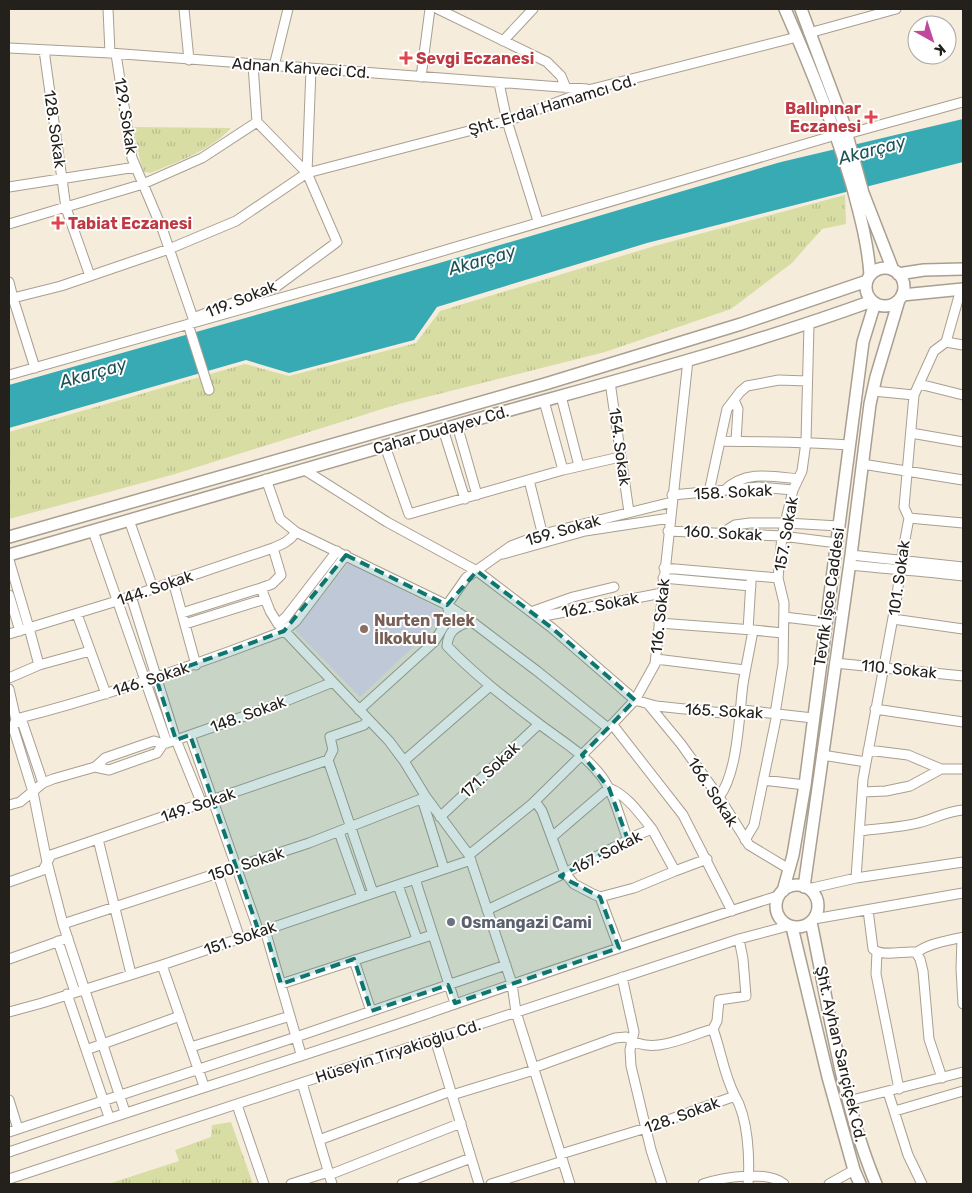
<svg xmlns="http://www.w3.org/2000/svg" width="972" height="1193" viewBox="0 0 972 1193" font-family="Rubik,sans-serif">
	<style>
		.education { fill: #ecddf1 }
		.park { fill: url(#park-tufts) }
		.water { fill: #37aab3 }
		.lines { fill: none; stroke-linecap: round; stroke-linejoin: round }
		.minor-casing { stroke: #a99f91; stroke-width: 11 }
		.major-casing { stroke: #a99f91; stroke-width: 14 }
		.minor { stroke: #fff; stroke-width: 9 }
		.major { stroke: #fff; stroke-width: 11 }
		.marked { fill: #0f766e; fill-opacity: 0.2; stroke: #0f766e; stroke-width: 4; stroke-dasharray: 10 6; stroke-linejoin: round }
		.health-dot { fill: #e0444e; stroke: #fff; stroke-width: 2 }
		.education-dot { fill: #8d6e63; stroke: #fff; stroke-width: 2 }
		.worship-dot { fill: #6b7280; stroke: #fff; stroke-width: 2 }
		.labels { text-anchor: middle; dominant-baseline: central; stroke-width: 4; stroke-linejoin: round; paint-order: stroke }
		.health-label { font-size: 16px; font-weight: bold; fill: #be3a42; stroke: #fff; text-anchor: start }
		.street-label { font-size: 16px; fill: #24201b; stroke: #fff }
		.education-label { font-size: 16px; font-weight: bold; fill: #785e54; stroke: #fff; text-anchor: start }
		.worship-label { font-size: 16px; font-weight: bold; fill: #5b616d; stroke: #fff; text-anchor: start }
		.water-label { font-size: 18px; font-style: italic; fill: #205155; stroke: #fff }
	</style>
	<defs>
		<pattern id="park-tufts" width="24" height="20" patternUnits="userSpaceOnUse" patternTransform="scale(1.25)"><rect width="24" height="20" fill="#d8dda4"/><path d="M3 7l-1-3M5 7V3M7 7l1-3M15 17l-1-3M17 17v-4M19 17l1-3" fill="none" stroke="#b9bd8d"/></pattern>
	</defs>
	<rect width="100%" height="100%" fill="#f6ecdc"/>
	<path class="education" d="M 349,562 L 442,610 L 433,628 L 360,697 L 295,630 Z"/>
	<path class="park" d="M 133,127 L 231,128 C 210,151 178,161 151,173 L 144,172 L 141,165 Z
		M 845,195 L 846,224 L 822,229 L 792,263 L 731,309 L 605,352 L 395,405 L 175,474 L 9,519 L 9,432 L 245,364 L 289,376 L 416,343 L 440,311 L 658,245 Z
		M 231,1122 L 253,1184 L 108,1184 L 179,1161 L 175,1150 L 211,1137 L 212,1125 Z"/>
	<path class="water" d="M 963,119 L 963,162 L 647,243 L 437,307 L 414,340 L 289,373 L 246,360 L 9,428 L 9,385 L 436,264 L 781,162 Z"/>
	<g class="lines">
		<g class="minor-casing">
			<path id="minor" d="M 108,9 L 110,53
				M 184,9 L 189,60
				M 438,9 L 547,62 L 561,76 L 566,88
				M 809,33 L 896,9
				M 503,41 L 533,9
				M 9,48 L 110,53 L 587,89
				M 44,50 L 66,208 L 90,276
				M 116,54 L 132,158 L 163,231 L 193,318 L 276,287 L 337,242 L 307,173 L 257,122 L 253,65
				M 274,66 L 288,9
				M 421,77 L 430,9
				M 499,83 L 507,121 L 538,221
				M 847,134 L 963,102
				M 307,173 L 311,69
				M 9,187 L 136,167
				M 9,224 L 143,184 L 202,158 L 257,122
				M 9,282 L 13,298 L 9,299
				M 188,324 L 209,390
				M 946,342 L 963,345
				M 35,368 L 13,298 L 61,286 L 169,249 L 236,221 L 307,173 L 507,121 L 592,89 L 797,37
				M 9,375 L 344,280 L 829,137
				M 610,382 L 629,512
				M 919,384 L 963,395
				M 873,391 L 914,395
				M 561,396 L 579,466
				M 734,400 L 738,409 L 736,441
				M 544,401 L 563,470
				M 457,425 L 477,495
				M 443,429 L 465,499
				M 911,433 L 963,442
				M 720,441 L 727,409 L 740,392 L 747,386 L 779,380 L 807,381
				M 385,446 L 409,514 L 563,470 L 620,457
				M 862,464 L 963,480
				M 303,469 L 387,522 L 477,571 L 552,628 L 635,700 L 656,706 L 723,713 L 743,710 L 813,718
				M 266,479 L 280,519 L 296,532 L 447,605 L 471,621 L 537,671 L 608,728
				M 529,480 L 544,540
				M 724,491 C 744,470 772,476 798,479
				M 709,492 L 720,441 C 763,442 806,442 849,445
				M 672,495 L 759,487 L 793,490
				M 909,518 L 963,523
				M 129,520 L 153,588
				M 93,531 L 167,743
				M 668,531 L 782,536 L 837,543
				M 722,533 L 735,525 L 750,523 L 786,523 L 839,526
				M 273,548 L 281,575 L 272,584 L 261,588 L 270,611 L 278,624 L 389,741 L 404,761 L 426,797 L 469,855 L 512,984 L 516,1012 L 570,1184
				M 503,554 L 585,531 L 670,518
				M 851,555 L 963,567
				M 9,560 L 29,628 L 39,665 L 9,678
				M 849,565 C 887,569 925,571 963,576
				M 664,568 L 778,578
				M 663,578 L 751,586
				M 173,581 L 196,665
				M 9,595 L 20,631
				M 131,596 L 176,740 L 202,804
				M 531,612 L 573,597 L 614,587
				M 182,613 L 261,588
				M 77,614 L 106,694
				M 539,617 L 662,593
				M 784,617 L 826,622
				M 893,619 L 963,629
				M 471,621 C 457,626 448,630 447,646 C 475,675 506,699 538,723 C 560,740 585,754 602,777 C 615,795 620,820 628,840
				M 659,623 L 753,630 C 750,648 746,666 743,684 C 739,715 738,773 719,797
				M 185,624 L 265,599
				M 278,624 L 286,617 L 337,551
				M 748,630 L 751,581
				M 753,630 L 783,633
				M 9,634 L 117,601 L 273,548 C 283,544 290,541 296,532
				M 656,659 L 745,670
				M 835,663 L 963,676
				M 39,665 L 90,651
				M 9,689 L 16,720 L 13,727 L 33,792 L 47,862 L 63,924 L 125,1112
				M 648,704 L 681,744 L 719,797 L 749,845 L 789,869
				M 875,709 L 963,722
				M 359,710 L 434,642 L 450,616 L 447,605 L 466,578 L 511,546 L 543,534 L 672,502
				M 775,714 L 783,664 L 784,603 L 778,578 L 782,536 L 793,490 L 802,471 L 806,442 L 809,324
				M 16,719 C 107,696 196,665 284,631 L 296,621 L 346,555
				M 16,720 L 23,724 L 43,783
				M 612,724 L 683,815 L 732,911
				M 190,735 L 259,932
				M 868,750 L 908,755 L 941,769
				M 822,755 L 866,762
				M 328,760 L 333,750 L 330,737 L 364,725 L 368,720
				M 404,761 L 490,686
				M 95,767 L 105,758 L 154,741 L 163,744 L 176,740 L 276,705 L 333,682
				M 763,780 L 805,785
				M 862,792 L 886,791 L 910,786 L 941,769 L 963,769
				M 422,799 L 444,869
				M 535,801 L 542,811 L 565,873 L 574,884 L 593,894 L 600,897 L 634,888 L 675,871
				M 9,805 L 20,802 L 43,783 L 53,779 L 95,767 L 109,770 L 157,753 L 163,744
				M 440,817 L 539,724
				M 860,831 C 879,828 899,828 918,823 C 934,819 947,811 963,810
				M 339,832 L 362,897
				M 552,837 L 609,788 C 628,796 639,813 652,829
				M 98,839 L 131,974
				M 745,840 L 754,825 L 777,714
				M 469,855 L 532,804 L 602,735 L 635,700 L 655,664 L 688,360
				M 218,874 L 240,939
				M 856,878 L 863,779 L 897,596 L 901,561 L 909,518 L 904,507 L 914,395 L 934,351 L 946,342 L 961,289
				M 415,879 L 455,1003
				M 9,882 L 43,870 L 51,855 L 328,760 L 373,893
				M 398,885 L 417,939
				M 808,889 L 856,878 L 963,862
				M 600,897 L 619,948
				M 487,910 L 565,873 L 637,835 L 652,829 L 675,871 L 707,859
				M 868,910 L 873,949 C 882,957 902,951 914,952 L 917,954 L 920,959 L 923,971 L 929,1039 L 942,1078
				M 814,919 L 963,893
				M 63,924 L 309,843 L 426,797
				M 265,930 L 301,1054
				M 962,938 L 961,969 L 963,1004
				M 58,941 L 75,992
				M 877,952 L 876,974 L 899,1089
				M 916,953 C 929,943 947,941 963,937
				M 9,959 L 68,938
				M 354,960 L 371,1011
				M 162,965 L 204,1086
				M 622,977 L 634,1032 L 630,1050 L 631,1066 L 651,1150 L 662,1184
				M 281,984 L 432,935
				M 67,994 L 109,1117
				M 9,1012 L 42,1003 L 162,965 L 471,860
				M 435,1039 L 479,1184
				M 191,1047 L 290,1016
				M 86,1050 L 180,1016
				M 533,1068 L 615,1038 L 626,1037 C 652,1057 686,1036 713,1029 L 717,1021 L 719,1000 L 746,996 L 743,959 L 739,939
				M 302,1083 L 332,1184
				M 888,1092 L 908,1155 L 922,1184
				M 452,1095 L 534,1070
				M 735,1096 C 748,1118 750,1158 748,1184
				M 9,1100 L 18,1129
				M 848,1101 L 963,1072
				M 237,1105 L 264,1184
				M 895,1111 L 963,1091
				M 9,1132 L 296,1037 L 506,965
				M 319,1140 L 451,1091
				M 9,1152 C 144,1106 280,1064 415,1018 C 536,976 656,934 778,896
				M 561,1154 L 646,1128 L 735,1096 C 724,1075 721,1051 713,1029
				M 329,1175 L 461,1123
				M 9,1179 L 739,939 L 788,926
				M 291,1184 L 328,1172
				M 402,1184 L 471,1158
				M 491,1184 L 563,1161
				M 703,1184 C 723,1177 767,1170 784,1184
				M 829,1184 L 854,1170"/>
		</g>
		<g class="major-casing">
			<path id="major" d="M 785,9 C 810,66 834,124 852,185 C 860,215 868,244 870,275
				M 801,9 L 844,124 L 863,193 L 893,270
				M866 287a19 19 0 1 1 38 0a19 19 0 1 1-38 0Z
				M 898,274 L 924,270 L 963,269
				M 902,295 L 963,289
				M 9,537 L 545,384 L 741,324 L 867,281
				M 9,555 C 165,510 321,463 478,419 C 610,382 743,348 872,301
				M776 906a21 21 0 1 1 42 0a21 21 0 1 1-42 0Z
				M 804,887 L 851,555 L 870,404 L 876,377 L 899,300
				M 783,891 L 793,855 L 805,785 L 863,342 L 875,303
				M 811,922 C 829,1009 842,1102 876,1184
				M 792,927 L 828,1077 L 854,1170 L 860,1184"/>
		</g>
		<use href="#minor" class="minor"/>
		<use href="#major" class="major"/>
	</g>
	<path class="marked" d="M 346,555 L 447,605 L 477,571 L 552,628 L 635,700 L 582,755 L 609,788 L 628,840 L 560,876 L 600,897 L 619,948 L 455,1003 L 448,985 L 371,1011 L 354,959 L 281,984 L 265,930 L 259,932 L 190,735 L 176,740 L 156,678 L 284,631 Z"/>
	<g class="health-dot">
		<path d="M403.5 50.5h5v5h5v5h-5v5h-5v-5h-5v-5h5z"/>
		<path d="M868.5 109.5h5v5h5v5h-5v5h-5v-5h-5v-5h5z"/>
		<path d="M55.5 215.5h5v5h5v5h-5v5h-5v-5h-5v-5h5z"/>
	</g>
	<circle class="education-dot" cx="364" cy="629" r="5"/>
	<circle class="worship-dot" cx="451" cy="922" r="5"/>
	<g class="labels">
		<g class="health-label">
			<text x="416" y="58">Sevgi Eczanesi</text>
			<text x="861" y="108" text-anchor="end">Ballıpınar<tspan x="861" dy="18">Eczanesi</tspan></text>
			<text x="68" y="223">Tabiat Eczanesi</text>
		</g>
		<g class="street-label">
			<text transform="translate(301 68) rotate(4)">Adnan Kahveci Cd.</text>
			<text transform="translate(552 105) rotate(-17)">Şht. Erdal Hamamcı Cd.</text>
			<text transform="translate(126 116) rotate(81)">129. Sokak</text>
			<text transform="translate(55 129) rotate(82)">128. Sokak</text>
			<text transform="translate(241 299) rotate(-22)">119. Sokak</text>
			<text transform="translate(441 430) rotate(-16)">Cahar Dudayev Cd.</text>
			<text transform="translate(620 447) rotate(82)">154. Sokak</text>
			<text transform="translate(733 492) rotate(-3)">158. Sokak</text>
			<text transform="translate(563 530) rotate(-16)">159. Sokak</text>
			<text transform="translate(723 533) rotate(3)">160. Sokak</text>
			<text transform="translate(786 534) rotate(-80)">157. Sokak</text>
			<text transform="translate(899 578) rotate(-82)">101. Sokak</text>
			<text transform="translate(155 588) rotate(-19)">144. Sokak</text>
			<text transform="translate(829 597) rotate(-82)">Tevfik İşce Caddesi</text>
			<text transform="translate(600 605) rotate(-11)">162. Sokak</text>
			<text transform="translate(660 616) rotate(-84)">116. Sokak</text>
			<text transform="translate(899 669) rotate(6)">110. Sokak</text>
			<text transform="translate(151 679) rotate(-18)">146. Sokak</text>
			<text transform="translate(724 711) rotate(3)">165. Sokak</text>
			<text transform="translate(248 714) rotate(-20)">148. Sokak</text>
			<text transform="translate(490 770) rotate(-43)">171. Sokak</text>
			<text transform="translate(713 792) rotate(57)">166. Sokak</text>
			<text transform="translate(198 805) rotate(-19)">149. Sokak</text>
			<text transform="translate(607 852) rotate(-27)">167. Sokak</text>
			<text transform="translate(246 864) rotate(-18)">150. Sokak</text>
			<text transform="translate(240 938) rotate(-19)">151. Sokak</text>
			<text transform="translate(398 1051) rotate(-18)">Hüseyin Tiryakioğlu Cd.</text>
			<text transform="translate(841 1054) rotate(77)">Şht. Ayhan Sarıçiçek Cd.</text>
			<text transform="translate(682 1115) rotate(-20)">128. Sokak</text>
		</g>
		<g class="education-label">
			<text x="374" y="620">Nurten Telek<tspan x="374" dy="18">İlkokulu</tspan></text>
		</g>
		<g class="worship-label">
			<text x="461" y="922">Osmangazi Cami</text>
		</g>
		<g class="water-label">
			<text transform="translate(872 150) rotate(-15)">Akarçay</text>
			<text transform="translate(482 260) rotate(-16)">Akarçay</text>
			<text transform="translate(93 373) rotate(-16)">Akarçay</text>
		</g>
	</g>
	<rect width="972" height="1193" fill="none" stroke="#24201b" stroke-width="20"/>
	<g transform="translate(932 40) rotate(141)"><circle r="24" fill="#ffffff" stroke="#a7a6a4"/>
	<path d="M0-4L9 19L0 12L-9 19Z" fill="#c0489d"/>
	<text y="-8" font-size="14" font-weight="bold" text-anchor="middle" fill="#24201b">K</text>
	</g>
</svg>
